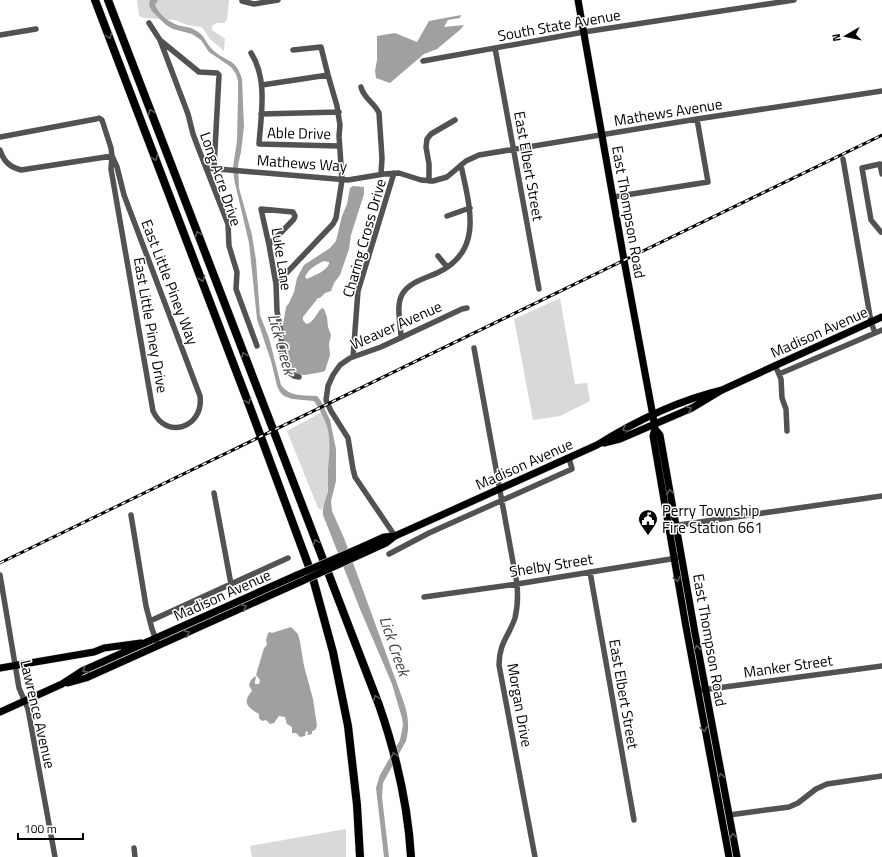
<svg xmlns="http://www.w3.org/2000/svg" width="882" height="857" viewBox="0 0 882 857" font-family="'Titillium Web',sans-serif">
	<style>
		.green { fill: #d9d9d9 }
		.water { fill: #a0a0a0; fill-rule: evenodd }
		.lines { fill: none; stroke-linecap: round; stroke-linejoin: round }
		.major-casing { stroke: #dbdbdb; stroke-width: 8 }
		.highway-casing { stroke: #dbdbdb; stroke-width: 9 }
		.minor { stroke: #525252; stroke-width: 5.5 }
		.major { stroke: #000; stroke-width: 7 }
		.highway { stroke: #000; stroke-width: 8 }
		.rail-casing { stroke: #000; stroke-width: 3 }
		.rail { stroke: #fff; stroke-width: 1.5; stroke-dasharray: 4.5; stroke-linecap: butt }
		.major-bridge-casing { stroke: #dbdbdb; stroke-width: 8; stroke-linecap: butt }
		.major-bridge { stroke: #000; stroke-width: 7 }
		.oneway { stroke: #595959 }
		.labels { text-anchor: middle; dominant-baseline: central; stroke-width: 3; stroke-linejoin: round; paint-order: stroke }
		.street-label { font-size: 15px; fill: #000; stroke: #fff }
		.poi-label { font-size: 15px; fill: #000; stroke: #fff; text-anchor: start }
		.water-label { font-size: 16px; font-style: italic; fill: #414141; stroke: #fff }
	</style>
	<rect width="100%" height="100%" fill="#fff"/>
	<path class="green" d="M 137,0 L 229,0 L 227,20 L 224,23 L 216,23 L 212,26 L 212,30 L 225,39 L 224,51 L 210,39 L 202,27 L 187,25 L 175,20 L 145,18 L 139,16 Z
		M 560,298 L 575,384 L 587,383 L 590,401 L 560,416 L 533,420 L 514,319 Z
		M 322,412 L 324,416 L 330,439 L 329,480 L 327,495 L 322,510 L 318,508 L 287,431 Z
		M 346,829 L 346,857 L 252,857 L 250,846 Z"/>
	<path class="water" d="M 150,0 L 158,0 L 155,5 C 160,16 170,23 181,26 C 185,27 190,27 193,29 C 206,35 204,41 212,49 C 224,62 236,57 242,79 L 244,127 L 241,152 L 238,165 L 239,188 L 252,235 L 256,260 L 260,315 L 269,338 L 281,385 C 290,397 303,395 317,396 L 321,401 L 330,420 L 336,449 L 336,481 L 331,501 L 332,511 L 344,538 L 403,700 C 408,714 410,726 406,741 L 383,783 L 382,797 L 389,857 L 384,857 L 376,788 L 380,775 L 400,740 L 403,725 L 402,718 L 392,684 L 360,609 L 323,515 C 322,506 326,499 328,491 C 328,483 328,476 328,469 C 331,438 331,427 314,401 L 292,399 L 284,396 L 280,392 L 277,386 L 271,361 L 257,319 L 249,243 L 234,179 L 233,167 L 237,141 L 238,97 L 238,81 L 236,74 L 231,67 L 209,52 L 201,40 L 192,34 L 173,29 L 166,25 L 152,11 L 149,5 Z
		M 461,15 L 460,18 L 448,20 L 444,27 L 464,25 L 461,29 L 437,49 L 424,54 L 390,83 L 376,78 L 375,71 L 377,60 L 377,36 L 395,33 L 417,42 L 429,21 Z
		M 353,186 L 364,187 L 364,194 L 351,235 L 349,249 L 340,275 L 334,283 L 331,291 L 325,293 L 320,298 L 318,298 L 303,317 L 303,320 L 306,324 C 314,323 316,313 322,308 L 324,309 L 327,317 L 328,327 L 331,335 L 329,344 L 330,355 L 325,371 L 322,372 L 305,375 L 295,374 L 288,365 L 284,352 L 283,325 L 286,307 L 289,303 L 294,292 L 297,278 L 304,265 L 330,248 L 336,241 L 342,216 L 347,204 L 350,188 ZM 324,261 L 329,262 L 329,264 C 325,272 315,275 307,279 L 305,277 C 308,269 317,264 324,261 Z
		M 291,627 L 298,634 L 300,642 L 304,666 L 313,699 L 317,726 L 315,730 L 312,731 L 312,734 L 307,735 L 308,732 L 306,731 L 305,736 L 300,737 L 296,733 L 292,733 L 292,727 L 287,724 L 285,717 L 279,716 L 274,723 L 270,724 L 266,720 L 262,721 L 259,718 L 259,714 C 247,707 242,702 252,691 L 249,685 L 251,680 L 255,676 L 256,678 L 255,681 L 255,684 L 259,684 L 260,680 L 256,675 L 264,648 L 267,645 L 266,640 L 268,633 L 270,632 L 272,633 Z"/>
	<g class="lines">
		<g class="major-casing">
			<path id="major" d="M 578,0 L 624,260 L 653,416 L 655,429 L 653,436 L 686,627 L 729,857
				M 655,429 L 660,435 L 695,633 L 737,857
				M 604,443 L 620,439 L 692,408 L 722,390 L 746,379 L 882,317
				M 362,547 L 384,537 L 395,536
				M 364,553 L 386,543 L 395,536 L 597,445 C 634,422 680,400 722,390
				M 0,668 L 94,652 L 104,648 L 141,643
				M 68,683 L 86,678 L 300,582
				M 0,712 L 62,684 L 82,671 L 297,575"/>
		</g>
		<g class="highway-casing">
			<path id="highway" d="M 95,0 L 251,410 L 312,575 L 333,652 L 348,726 L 357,805 L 360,857
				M 108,0 L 379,705 C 396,754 408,805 411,857"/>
		</g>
		<path class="minor" d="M 242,1 L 254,4 L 278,0
			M 149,23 L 160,40 L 188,114 L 193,134 L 199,150 L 228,224 L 229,246 L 237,272 L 236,289 L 257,346
			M 0,35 L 36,29
			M 161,41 L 199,72 L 217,73 L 219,75 L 214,168
			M 495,48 L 539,289
			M 251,53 C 268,79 261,115 259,144 L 339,146
			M 423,61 L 584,32 L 794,0
			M 262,85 L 328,75
			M 361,87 C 363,98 375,103 379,113 L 382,158 L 381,174
			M 261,114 L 339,112
			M 0,137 L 96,119 L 99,118 L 102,120 L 111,148 L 112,156 L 117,167 L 124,195 L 200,396 C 204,428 166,440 153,411 L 111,169 L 112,156 L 21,170 C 10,167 4,162 0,150
			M 843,159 L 871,322 L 875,333
			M 206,168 L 348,180 L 384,174 L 399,173 L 421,180 L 433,181 L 447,177 L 466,161 L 479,155 L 697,119 L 882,91
			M 429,181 L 429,164 L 426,147 L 427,139 L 431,134 L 455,120
			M 613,197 L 708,182 L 697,119
			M 447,216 L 470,208
			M 881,232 L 871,220 L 862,168 L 880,164 L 882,174
			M 269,245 L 294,219 L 295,216 L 293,212 L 261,209 L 269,245 L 276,284 L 277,311 L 281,332 L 282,356 L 290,373 L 294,376 L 299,377
			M 438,256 L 447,267
			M 276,284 L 333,224 L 336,218 L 342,180 L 339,136 L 340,125 L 337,106 L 328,75 L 321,47 L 293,50
			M 401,338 C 401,324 395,305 403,293 C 410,282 426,278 437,273 C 485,251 469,205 461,165
			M 474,348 L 517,584 C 518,596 518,606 515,618 C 509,636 499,643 499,665 L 535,857
			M 353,357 L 358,291 L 394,173
			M 775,365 L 781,379 L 782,398 L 786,409 L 787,431
			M 779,374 L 882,330
			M 214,493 L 231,584
			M 131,515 L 146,606 L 152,629 L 158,645
			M 672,526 L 882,496
			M 395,536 L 355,477 L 353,469 L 348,438 L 331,411 L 326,400 L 328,386 L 333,375 L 340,365 L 350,358 L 381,347 L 462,309 L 467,308
			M 389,554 L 429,533 L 572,469 L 569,458
			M 590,572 L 634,820
			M 0,575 L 19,688 L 28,709 L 55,857
			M 424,597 L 517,584 L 677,558
			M 150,621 L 288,558
			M 702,690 L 882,666
			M 729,815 L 789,807 L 798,803 L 816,789 L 827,784 L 882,776
			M 134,848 L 135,857"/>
		<use href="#major" class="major"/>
		<use href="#highway" class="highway"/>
		<g class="rail-casing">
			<path id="rail" d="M 0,563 L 882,135"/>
		</g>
		<use href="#rail" class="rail"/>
		<g class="major-bridge-casing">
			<path id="major-bridge" d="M 297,575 L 362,547
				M 300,582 L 364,553"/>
		</g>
		<use href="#major-bridge" class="major-bridge"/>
	</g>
	<defs><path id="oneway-chevron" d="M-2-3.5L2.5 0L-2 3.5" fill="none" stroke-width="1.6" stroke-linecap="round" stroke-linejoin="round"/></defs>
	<g class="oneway">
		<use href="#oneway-chevron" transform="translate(109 36) rotate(69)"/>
		<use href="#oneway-chevron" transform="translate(151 112) rotate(-111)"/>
		<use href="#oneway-chevron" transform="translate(155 158) rotate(69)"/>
		<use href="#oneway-chevron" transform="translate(198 234) rotate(-111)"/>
		<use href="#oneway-chevron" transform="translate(202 279) rotate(69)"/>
		<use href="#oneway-chevron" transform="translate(244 355) rotate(-111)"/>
		<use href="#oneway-chevron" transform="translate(248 401) rotate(69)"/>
		<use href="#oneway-chevron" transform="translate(689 409) rotate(-25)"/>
		<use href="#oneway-chevron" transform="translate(625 429) rotate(155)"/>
		<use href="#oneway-chevron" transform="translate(670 492) rotate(-100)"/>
		<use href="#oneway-chevron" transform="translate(316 542) rotate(-111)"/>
		<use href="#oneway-chevron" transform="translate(677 579) rotate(80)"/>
		<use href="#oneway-chevron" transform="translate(244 607) rotate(-24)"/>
		<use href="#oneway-chevron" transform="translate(187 633) rotate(-24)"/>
		<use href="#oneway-chevron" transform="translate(697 648) rotate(-100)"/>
		<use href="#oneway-chevron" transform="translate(85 670) rotate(153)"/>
		<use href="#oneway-chevron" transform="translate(376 698) rotate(-111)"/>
		<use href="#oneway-chevron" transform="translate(704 729) rotate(79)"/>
		<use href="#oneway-chevron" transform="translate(394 755) rotate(-104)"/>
		<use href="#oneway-chevron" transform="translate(721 776) rotate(-101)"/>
		<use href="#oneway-chevron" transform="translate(733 836) rotate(-101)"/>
	</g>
	<defs>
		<g id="civic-pin" transform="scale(1)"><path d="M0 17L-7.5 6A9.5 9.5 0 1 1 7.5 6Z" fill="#000" stroke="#fff"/><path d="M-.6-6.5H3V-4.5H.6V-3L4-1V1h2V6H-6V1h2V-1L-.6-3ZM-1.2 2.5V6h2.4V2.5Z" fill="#fff"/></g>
	</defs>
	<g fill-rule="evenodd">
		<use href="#civic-pin" x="648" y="519"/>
	</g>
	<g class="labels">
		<g class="street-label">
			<text transform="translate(559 25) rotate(-10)">South State Avenue</text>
			<text transform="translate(668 112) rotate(-9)">Mathews Avenue</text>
			<text transform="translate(299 133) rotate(1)">Able Drive</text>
			<text transform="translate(302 163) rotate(4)">Mathews Way</text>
			<text transform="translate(529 166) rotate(80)">East Elbert Street</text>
			<text transform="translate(221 179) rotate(71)">Long Acre Drive</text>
			<text transform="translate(629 212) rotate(80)">East Thompson Road</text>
			<text transform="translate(364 238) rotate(-74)">Charing Cross Drive</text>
			<text transform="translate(282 259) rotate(81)">Luke Lane</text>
			<text transform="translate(170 282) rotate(69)">East Little Piney Way</text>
			<text transform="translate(151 325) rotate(80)">East Little Piney Drive</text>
			<text transform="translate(396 325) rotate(-24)">Weaver Avenue</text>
			<text transform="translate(819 332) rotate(-24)">Madison Avenue</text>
			<text transform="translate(524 464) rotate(-24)">Madison Avenue</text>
			<text transform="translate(551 565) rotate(-9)">Shelby Street</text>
			<text transform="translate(222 595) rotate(-24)">Madison Avenue</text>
			<text transform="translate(710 640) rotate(80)">East Thompson Road</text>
			<text transform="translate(788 666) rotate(-8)">Manker Street</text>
			<text transform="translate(624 694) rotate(80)">East Elbert Street</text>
			<text transform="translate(520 705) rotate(80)">Morgan Drive</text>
			<text transform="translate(38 714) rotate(77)">Lawrence Avenue</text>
		</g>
		<g class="poi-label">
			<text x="662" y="510">Perry Township<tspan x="662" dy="17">Fire Station 661</tspan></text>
		</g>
		<g class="water-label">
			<text transform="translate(282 344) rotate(74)">Lick Creek</text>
			<text transform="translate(395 646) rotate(71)">Lick Creek</text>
		</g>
	</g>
	<g transform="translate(846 36) rotate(261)" stroke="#ffffff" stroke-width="3" paint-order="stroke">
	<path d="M0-3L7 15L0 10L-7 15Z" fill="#000000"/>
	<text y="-6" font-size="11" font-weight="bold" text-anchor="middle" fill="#000000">N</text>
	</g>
	<path d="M18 833v6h65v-6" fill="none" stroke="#000000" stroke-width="2"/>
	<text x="24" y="833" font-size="12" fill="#000000" stroke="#ffffff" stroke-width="3" paint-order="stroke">100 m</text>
</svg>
